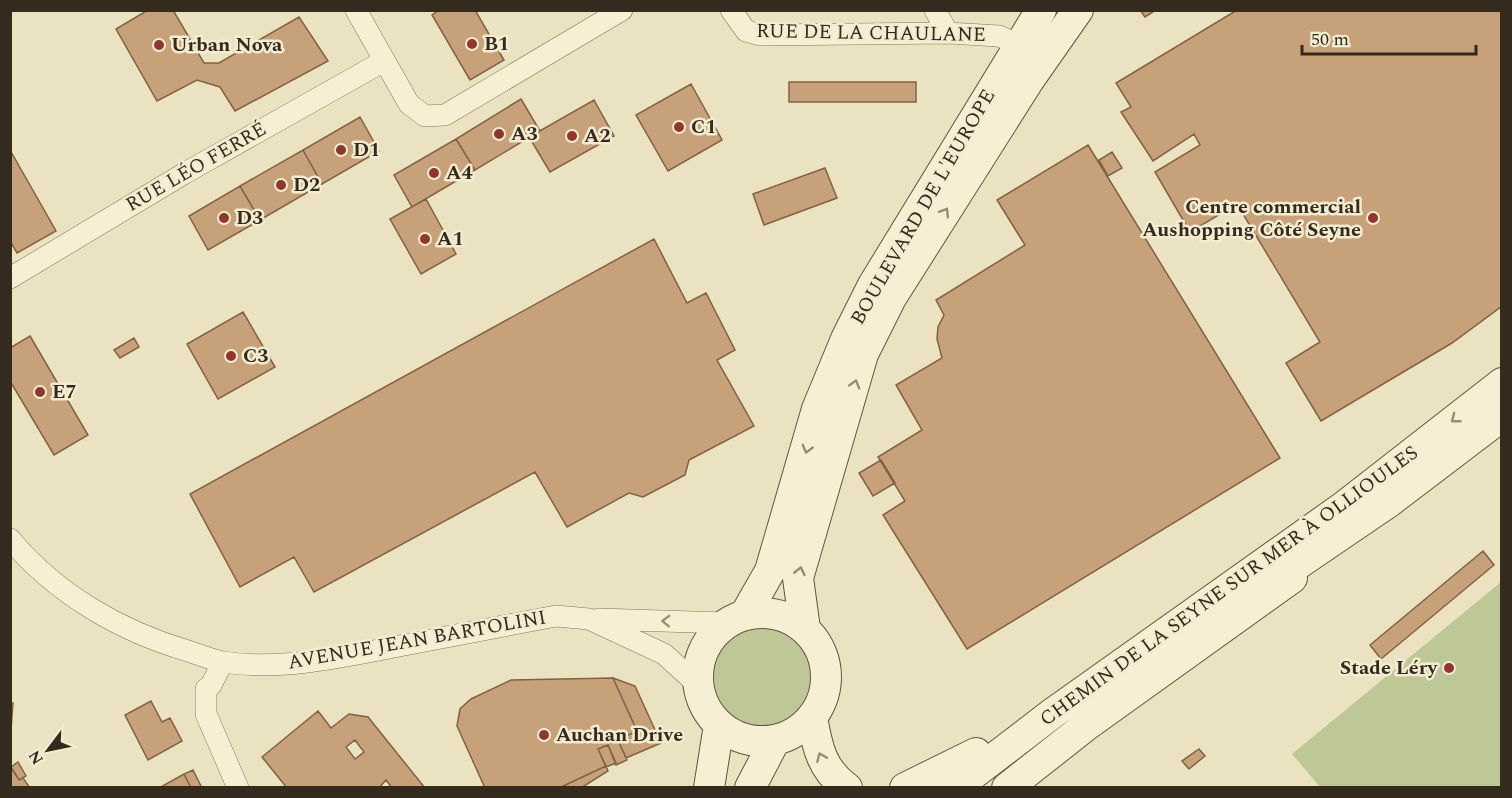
<svg xmlns="http://www.w3.org/2000/svg" width="1512" height="798" viewBox="0 0 1512 798" font-family="Spectral,serif">
	<style>
		.green { fill: #bec897 }
		.building { fill: #c7a17a; stroke: #816142; stroke-width: 1.5; fill-rule: evenodd }
		.lines { fill: none; stroke-linecap: round; stroke-linejoin: round }
		.street-casing { stroke: #84745a; stroke-width: 22 }
		.secondary-casing { stroke: #65553e; stroke-width: 32 }
		.street { stroke: #f6efd4; stroke-width: 21 }
		.secondary { stroke: #f6efd4; stroke-width: 30 }
		.oneway { stroke: #958d79 }
		.poi-dot { fill: #8f362e; stroke: #f3ecd1; stroke-width: 2 }
		.labels { text-anchor: middle; dominant-baseline: central; stroke-width: 5; stroke-linejoin: round; paint-order: stroke }
		.street-label { font-size: 20px; fill: #342b1e; stroke: #f3ecd1 }
		.poi-label { font-size: 20px; font-weight: bold; fill: #342b1e; stroke: #f3ecd1; text-anchor: start }
	</style>
	<rect width="100%" height="100%" fill="#ebe2c2"/>
	<path class="green" d="M 1501,582 L 1501,787 L 1320,787 L 1292,754 Z
		M698 677a64 64 0 1 1 128 0a64 64 0 1 1-128 0Z"/>
	<path class="building" d="M 148,10 L 173,10 L 204,63 L 219,63 L 299,17 L 328,61 L 235,111 L 220,87 L 197,80 L 157,101 L 116,29 Z
		M 439,10 L 475,10 L 504,60 L 470,80 L 432,15 Z
		M 1140,10 L 1156,10 L 1145,17 Z
		M 1237,10 L 1502,10 L 1502,306 L 1452,343 L 1321,421 L 1286,363 L 1320,342 L 1237,204 L 1190,232 L 1155,172 L 1200,145 L 1194,134 L 1153,161 L 1121,112 L 1131,107 L 1116,83 Z
		M 789,82 L 916,82 L 916,102 L 789,102 Z
		M 691,84 L 722,140 L 668,171 L 636,115 Z
		M 521,99 L 540,131 L 475,170 L 456,139 Z
		M 594,100 L 614,136 L 550,172 L 529,137 Z
		M 360,117 L 379,151 L 322,184 L 303,150 Z
		M 456,139 L 475,170 L 412,207 L 394,175 Z
		M 1088,145 L 1280,458 L 967,649 L 883,515 L 905,501 L 878,457 L 922,430 L 896,385 L 942,358 L 937,339 L 938,327 L 944,315 L 936,300 L 1025,245 L 997,200 Z
		M 10,150 L 56,231 L 17,253 L 10,241 Z
		M 303,150 L 322,184 L 260,220 L 240,186 Z
		M 1112,152 L 1122,168 L 1108,176 L 1099,160 Z
		M 825,168 L 837,198 L 764,225 L 753,194 Z
		M 240,186 L 260,220 L 208,250 L 189,216 Z
		M 426,199 L 456,254 L 421,274 L 390,219 Z
		M 654,239 L 687,303 L 706,293 L 735,350 L 717,360 L 754,426 L 689,460 L 685,475 L 643,497 L 629,493 L 567,527 L 535,472 L 314,592 L 294,557 L 240,587 L 190,494 Z
		M 243,312 L 275,367 L 218,399 L 187,344 Z
		M 30,336 L 88,435 L 54,455 L 10,381 L 10,348 Z
		M 134,338 L 139,347 L 120,358 L 114,350 Z
		M 881,460 L 895,483 L 873,496 L 859,473 Z
		M 1483,551 L 1494,565 L 1381,659 L 1370,645 Z
		M 613,678 L 637,731 L 618,740 L 627,760 L 616,765 L 608,745 L 598,749 L 606,766 L 559,788 L 485,788 L 457,726 L 460,709 L 471,699 L 511,680 Z
		M 613,678 L 635,686 L 661,743 L 626,758 L 618,740 L 637,731 Z
		M 151,701 L 162,722 L 170,718 L 182,741 L 148,760 L 125,715 Z
		M 10,702 L 13,703 L 11,730 L 10,730 Z
		M 318,711 L 331,728 L 349,714 L 368,717 L 425,788 L 392,788 L 386,780 L 379,788 L 287,788 L 262,757 ZM 355,740 L 364,752 L 355,759 L 346,747 Z
		M 608,745 L 616,763 L 606,767 L 598,749 Z
		M 1199,749 L 1205,756 L 1189,769 L 1182,761 Z
		M 18,762 L 26,776 L 19,780 L 11,767 Z
		M 10,766 L 19,780 L 23,778 L 30,788 L 10,788 Z
		M 606,766 L 608,771 L 581,788 L 559,788 Z
		M 193,770 L 202,788 L 191,788 L 184,774 Z
		M 184,774 L 191,788 L 159,788 Z"/>
	<g class="lines">
		<g class="street-casing">
			<path id="street" d="M 356,10 L 409,104 L 425,116 L 445,115 L 622,10
				M 731,10 L 746,31 L 761,35 L 948,33 L 999,36 L 1019,45
				M 935,10 L 948,33
				M 10,278 L 185,173 L 384,61
				M 10,539 C 56,594 120,631 188,651 C 200,655 212,660 223,662 C 281,671 343,657 399,646 C 452,636 504,626 556,616 L 589,619 L 664,654 L 697,684
				M 599,619 L 725,623
				M 223,662 L 211,685 L 206,689 L 206,714 L 238,788"/>
		</g>
		<g class="secondary-casing">
			<path id="secondary" d="M 1270,583 L 1389,502 L 1502,416
				M698 677a64 64 0 1 1 128 0a64 64 0 1 1-128 0Z
				M 746,613 L 770,571 L 817,409 L 846,339 L 873,285 L 1041,10
				M 805,629 L 798,578 L 863,354 L 891,298 L 1029,80 L 1078,10
				M 812,717 C 817,747 822,770 847,788
				M 709,788 L 719,725
				M 750,788 L 775,740
				M 905,788 L 976,753
				M 955,788 L 1053,713 L 1343,507 L 1502,383
				M 1007,788 L 1087,725 L 1292,578"/>
		</g>
		<use href="#street" class="street"/>
		<use href="#secondary" class="secondary"/>
	</g>
	<defs><path id="oneway-chevron" d="M-2-3.5L2.5 0L-2 3.5" fill="none" stroke-width="1.6" stroke-linecap="round" stroke-linejoin="round" transform="scale(1.5)"/></defs>
	<g class="oneway">
		<use href="#oneway-chevron" transform="translate(945 212) rotate(-58)"/>
		<use href="#oneway-chevron" transform="translate(855 384) rotate(-74)"/>
		<use href="#oneway-chevron" transform="translate(1455 419) rotate(142)"/>
		<use href="#oneway-chevron" transform="translate(807 449) rotate(105)"/>
		<use href="#oneway-chevron" transform="translate(800 571) rotate(-77)"/>
		<use href="#oneway-chevron" transform="translate(666 621) rotate(-178)"/>
		<use href="#oneway-chevron" transform="translate(821 757) rotate(-113)"/>
	</g>
	<g class="poi-dot">
		<circle cx="472" cy="44" r="6"/>
		<circle cx="159" cy="45" r="6"/>
		<circle cx="679" cy="127" r="6"/>
		<circle cx="499" cy="134" r="6"/>
		<circle cx="572" cy="136" r="6"/>
		<circle cx="341" cy="150" r="6"/>
		<circle cx="434" cy="173" r="6"/>
		<circle cx="281" cy="185" r="6"/>
		<circle cx="224" cy="218" r="6"/>
		<circle cx="1373" cy="218" r="6"/>
		<circle cx="425" cy="239" r="6"/>
		<circle cx="231" cy="356" r="6"/>
		<circle cx="40" cy="392" r="6"/>
		<circle cx="1449" cy="668" r="6"/>
		<circle cx="544" cy="735" r="6"/>
	</g>
	<g class="labels">
		<g class="street-label">
			<text transform="translate(871 33) rotate(1)">RUE DE LA CHAULANE</text>
			<text transform="translate(196 167) rotate(-30)">RUE LÉO FERRÉ</text>
			<text transform="translate(923 207) rotate(-60)">BOULEVARD DE L'EUROPE</text>
			<text transform="translate(1229 586) rotate(-36)">CHEMIN DE LA SEYNE SUR MER À OLLIOULES</text>
			<text transform="translate(417 640) rotate(-10)">AVENUE JEAN BARTOLINI</text>
		</g>
		<g class="poi-label">
			<text x="484" y="44">B1</text>
			<text x="171" y="45">Urban Nova</text>
			<text x="691" y="127">C1</text>
			<text x="511" y="134">A3</text>
			<text x="584" y="136">A2</text>
			<text x="353" y="150">D1</text>
			<text x="446" y="173">A4</text>
			<text x="293" y="185">D2</text>
			<text x="1361" y="207" text-anchor="end">Centre commercial<tspan x="1361" dy="23">Aushopping Côté Seyne</tspan></text>
			<text x="236" y="218">D3</text>
			<text x="437" y="239">A1</text>
			<text x="243" y="356">C3</text>
			<text x="52" y="392">E7</text>
			<text x="1437" y="668" text-anchor="end">Stade Léry</text>
			<text x="556" y="735">Auchan Drive</text>
		</g>
	</g>
	<rect width="1512" height="798" fill="none" stroke="#342b1e" stroke-width="24"/>
	<g transform="translate(48 750) rotate(238)" stroke="#f3ecd1" stroke-width="4.5" paint-order="stroke">
	<path d="M0-4.5L10 22L0 15L-10 22Z" fill="#342b1e"/>
	<text y="-9" font-size="16" font-weight="bold" text-anchor="middle" fill="#342b1e">N</text>
	</g>
	<path d="M1302 45v9h174v-9" fill="none" stroke="#342b1e" stroke-width="3"/>
	<text x="1311" y="45" font-size="18" fill="#342b1e" stroke="#f3ecd1" stroke-width="4.5" paint-order="stroke">50 m</text>
</svg>
